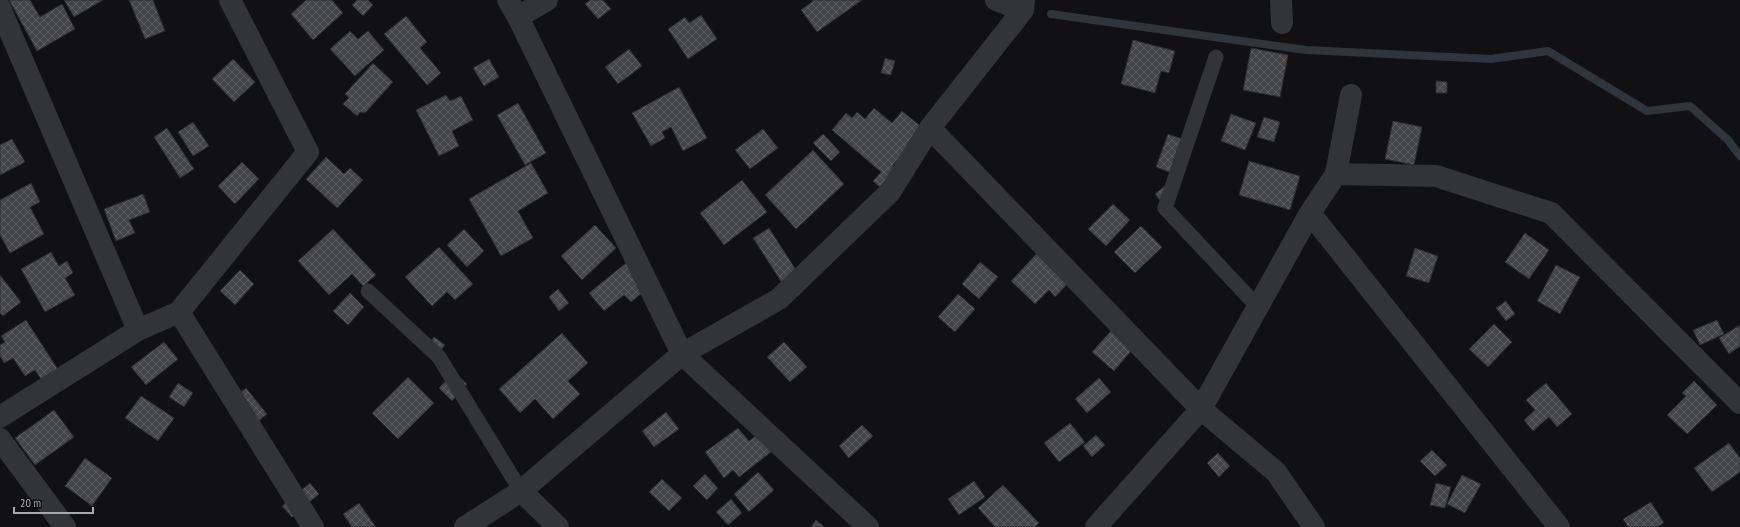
<svg xmlns="http://www.w3.org/2000/svg" width="1740" height="527" viewBox="0 0 1740 527" font-family="'PT Sans Narrow',sans-serif">
	<style>
		.lines { fill: none; stroke-linecap: round; stroke-linejoin: round }
		.stream { stroke: #2e363b; stroke-width: 8 }
		.building { fill: url(#building-cross-hatch); stroke: #2c2c2e }
		.service { stroke: #333437; stroke-width: 15 }
		.minor { stroke: #333437; stroke-width: 22 }
	</style>
	<defs>
		<pattern id="building-cross-hatch" width="8" height="8" patternUnits="userSpaceOnUse"><rect width="8" height="8" fill="#434547"/><path d="M0 0l8 8M0 8l8-8" fill="none" stroke="#5b5d5f"/></pattern>
	</defs>
	<rect width="100%" height="100%" fill="#111113"/>
	<g class="lines">
		<path class="stream" d="M 1051,14 L 1306,50 L 1491,59 L 1548,51 L 1647,111 L 1690,106 L 1728,140 L 1740,156"/>
	</g>
	<path class="building" d="M 9,0 L 30,0 L 40,17 L 62,4 L 75,29 L 37,51 Z
		M 64,0 L 103,0 L 74,17 Z
		M 129,0 L 153,0 L 165,31 L 145,39 Z
		M 306,0 L 332,0 L 343,13 L 313,40 L 291,14 Z
		M 357,0 L 368,0 L 373,5 L 363,16 L 352,5 Z
		M 590,0 L 603,0 L 611,9 L 598,19 L 585,4 Z
		M 812,0 L 862,0 L 817,32 L 801,10 L 813,1 Z
		M 701,15 L 717,39 L 688,59 L 668,29 L 685,17 L 689,23 Z
		M 406,16 L 427,42 L 420,48 L 441,73 L 427,85 L 384,34 Z
		M 350,31 L 358,39 L 368,31 L 384,50 L 355,76 L 330,49 Z
		M 1133,40 L 1175,51 L 1169,73 L 1161,71 L 1155,93 L 1121,84 Z
		M 1251,48 L 1288,55 L 1280,97 L 1243,90 Z
		M 629,49 L 642,66 L 618,84 L 605,67 Z
		M 885,58 L 895,61 L 891,75 L 881,73 Z
		M 233,59 L 255,82 L 234,102 L 212,79 Z
		M 489,59 L 499,77 L 484,86 L 473,68 Z
		M 373,63 L 393,82 L 365,113 L 360,112 L 357,116 L 343,104 L 349,98 L 345,94 Z
		M 1436,81 L 1447,82 L 1447,93 L 1436,93 Z
		M 679,87 L 707,138 L 683,151 L 671,127 L 662,132 L 665,138 L 651,146 L 632,113 Z
		M 446,95 L 450,101 L 461,96 L 473,120 L 452,131 L 459,146 L 439,156 L 416,110 Z
		M 518,103 L 546,153 L 525,165 L 497,115 Z
		M 874,108 L 892,123 L 902,111 L 924,129 L 892,166 L 908,180 L 892,198 L 873,181 L 881,172 L 832,130 L 846,113 L 852,118 L 857,112 L 865,119 Z
		M 1231,114 L 1256,123 L 1245,150 L 1221,141 Z
		M 1264,117 L 1280,122 L 1274,142 L 1257,137 Z
		M 1393,121 L 1422,127 L 1414,165 L 1385,159 Z
		M 193,122 L 209,146 L 193,156 L 178,132 Z
		M 167,128 L 194,169 L 180,178 L 154,137 Z
		M 763,129 L 778,148 L 750,169 L 735,150 Z
		M 823,134 L 840,152 L 831,161 L 813,143 Z
		M 1168,134 L 1191,142 L 1179,176 L 1156,167 Z
		M 12,139 L 25,162 L 0,175 L 0,145 Z
		M 813,150 L 844,184 L 796,229 L 765,195 Z
		M 326,157 L 344,174 L 350,168 L 363,180 L 337,208 L 306,179 Z
		M 1249,161 L 1300,176 L 1290,210 L 1239,195 Z
		M 242,162 L 259,179 L 235,204 L 218,186 Z
		M 531,163 L 548,193 L 518,211 L 533,238 L 501,256 L 469,199 Z
		M 742,180 L 767,212 L 724,245 L 700,213 Z
		M 31,183 L 40,202 L 30,207 L 44,234 L 10,253 L 0,235 L 0,200 Z
		M 1166,185 L 1163,204 L 1155,194 Z
		M 143,194 L 150,212 L 129,220 L 135,233 L 116,241 L 104,209 Z
		M 1113,204 L 1130,220 L 1106,246 L 1088,229 Z
		M 595,225 L 616,248 L 582,280 L 561,256 Z
		M 1141,226 L 1162,247 L 1135,273 L 1114,252 Z
		M 769,228 L 798,273 L 782,283 L 753,238 Z
		M 333,229 L 376,275 L 363,286 L 352,274 L 329,295 L 298,261 Z
		M 464,229 L 484,251 L 467,267 L 447,245 Z
		M 1525,233 L 1549,250 L 1529,279 L 1505,262 Z
		M 439,247 L 473,284 L 455,300 L 447,292 L 432,306 L 405,277 Z
		M 1415,248 L 1438,256 L 1429,283 L 1406,276 Z
		M 1041,249 L 1073,278 L 1055,297 L 1049,290 L 1035,304 L 1011,281 Z
		M 51,252 L 59,266 L 67,261 L 73,273 L 65,278 L 75,295 L 45,312 L 21,269 Z
		M 980,262 L 998,277 L 979,299 L 962,284 Z
		M 626,263 L 647,289 L 631,302 L 624,295 L 604,311 L 589,293 Z
		M 1556,265 L 1580,277 L 1560,314 L 1537,301 Z
		M 240,270 L 254,284 L 235,305 L 220,291 Z
		M 0,275 L 21,302 L 3,316 L 0,313 Z
		M 558,289 L 569,303 L 559,311 L 549,297 Z
		M 350,293 L 364,307 L 348,325 L 333,311 Z
		M 958,294 L 975,309 L 955,332 L 938,317 Z
		M 1506,301 L 1515,314 L 1506,321 L 1496,308 Z
		M 26,320 L 59,371 L 43,382 L 35,370 L 25,376 L 13,358 L 4,363 L 0,356 L 0,345 L 5,342 L 1,336 Z
		M 1717,320 L 1724,334 L 1700,345 L 1693,330 Z
		M 1117,324 L 1138,343 L 1114,371 L 1092,352 Z
		M 1494,324 L 1512,342 L 1488,367 L 1469,349 Z
		M 1740,325 L 1740,346 L 1729,354 L 1719,338 Z
		M 562,333 L 588,363 L 568,381 L 580,394 L 553,419 L 535,399 L 520,413 L 499,389 Z
		M 434,337 L 445,345 L 435,357 L 425,349 Z
		M 164,342 L 178,359 L 146,385 L 131,367 Z
		M 784,342 L 807,367 L 790,382 L 767,357 Z
		M 454,372 L 467,384 L 452,401 L 439,388 Z
		M 408,377 L 434,403 L 398,439 L 372,413 Z
		M 1099,378 L 1111,392 L 1087,413 L 1075,399 Z
		M 1694,381 L 1717,405 L 1687,434 L 1667,415 L 1686,396 L 1682,393 Z
		M 178,383 L 193,393 L 184,407 L 169,397 Z
		M 1546,383 L 1572,414 L 1557,427 L 1549,417 L 1533,431 L 1524,420 L 1535,410 L 1526,400 Z
		M 246,388 L 267,414 L 256,423 L 235,397 Z
		M 141,396 L 174,418 L 158,441 L 125,418 Z
		M 54,410 L 74,437 L 35,465 L 15,438 Z
		M 666,412 L 679,429 L 654,447 L 642,431 Z
		M 1070,423 L 1085,442 L 1059,462 L 1044,443 Z
		M 862,425 L 873,436 L 849,458 L 839,446 Z
		M 738,428 L 749,441 L 757,435 L 771,452 L 739,477 L 733,470 L 724,478 L 705,452 Z
		M 1096,435 L 1105,445 L 1092,457 L 1083,446 Z
		M 1729,443 L 1740,458 L 1740,472 L 1712,492 L 1694,468 Z
		M 1432,450 L 1447,465 L 1435,476 L 1420,461 Z
		M 1218,453 L 1230,466 L 1219,477 L 1207,463 Z
		M 85,458 L 112,478 L 92,506 L 65,486 Z
		M 758,472 L 774,490 L 749,512 L 734,494 Z
		M 705,474 L 718,488 L 707,500 L 693,486 Z
		M 1462,475 L 1481,484 L 1465,513 L 1447,504 Z
		M 662,479 L 682,498 L 669,511 L 649,492 Z
		M 974,481 L 985,497 L 959,515 L 948,499 Z
		M 310,483 L 319,494 L 292,517 L 282,506 Z
		M 1436,483 L 1451,487 L 1445,508 L 1430,505 Z
		M 1003,485 L 1039,523 L 1035,527 L 995,527 L 978,508 Z
		M 731,499 L 742,513 L 728,525 L 716,512 Z
		M 1651,502 L 1664,523 L 1657,527 L 1628,527 L 1623,519 Z
		M 359,503 L 376,527 L 352,527 L 343,514 Z
		M 816,520 L 824,527 L 811,527 Z"/>
	<g class="lines">
		<path class="service" d="M 1216,57 L 1165,208 L 1258,307
			M 368,291 L 439,357 L 521,491"/>
		<path class="minor" d="M 508,0 L 518,17 L 682,354 L 868,527
			M 996,0 L 1023,10
			M 1281,0 L 1282,23
			M 0,8 L 138,330
			M 518,17 L 547,0
			M 930,128 L 1201,409 L 1310,213 L 1336,174 L 1351,95
			M 1336,174 L 1436,176 L 1551,213 L 1740,403
			M 1310,213 L 1559,527
			M 179,312 L 313,527
			M 0,417 L 138,330 L 179,312 L 308,152 L 230,0
			M 0,439 L 65,527
			M 521,491 L 558,527
			M 465,527 L 521,491 L 682,354 L 779,299 L 890,192 L 930,128 L 1023,10 L 1024,0
			M 1096,527 L 1201,409 L 1276,472 L 1314,527"/>
	</g>
	<path d="M14 507v6h79v-6" fill="none" stroke="#a5a9b1" stroke-width="2"/>
	<text x="20" y="507" font-size="12" fill="#a5a9b1" stroke="#0c0c0e" stroke-width="3" paint-order="stroke">20 m</text>
</svg>
